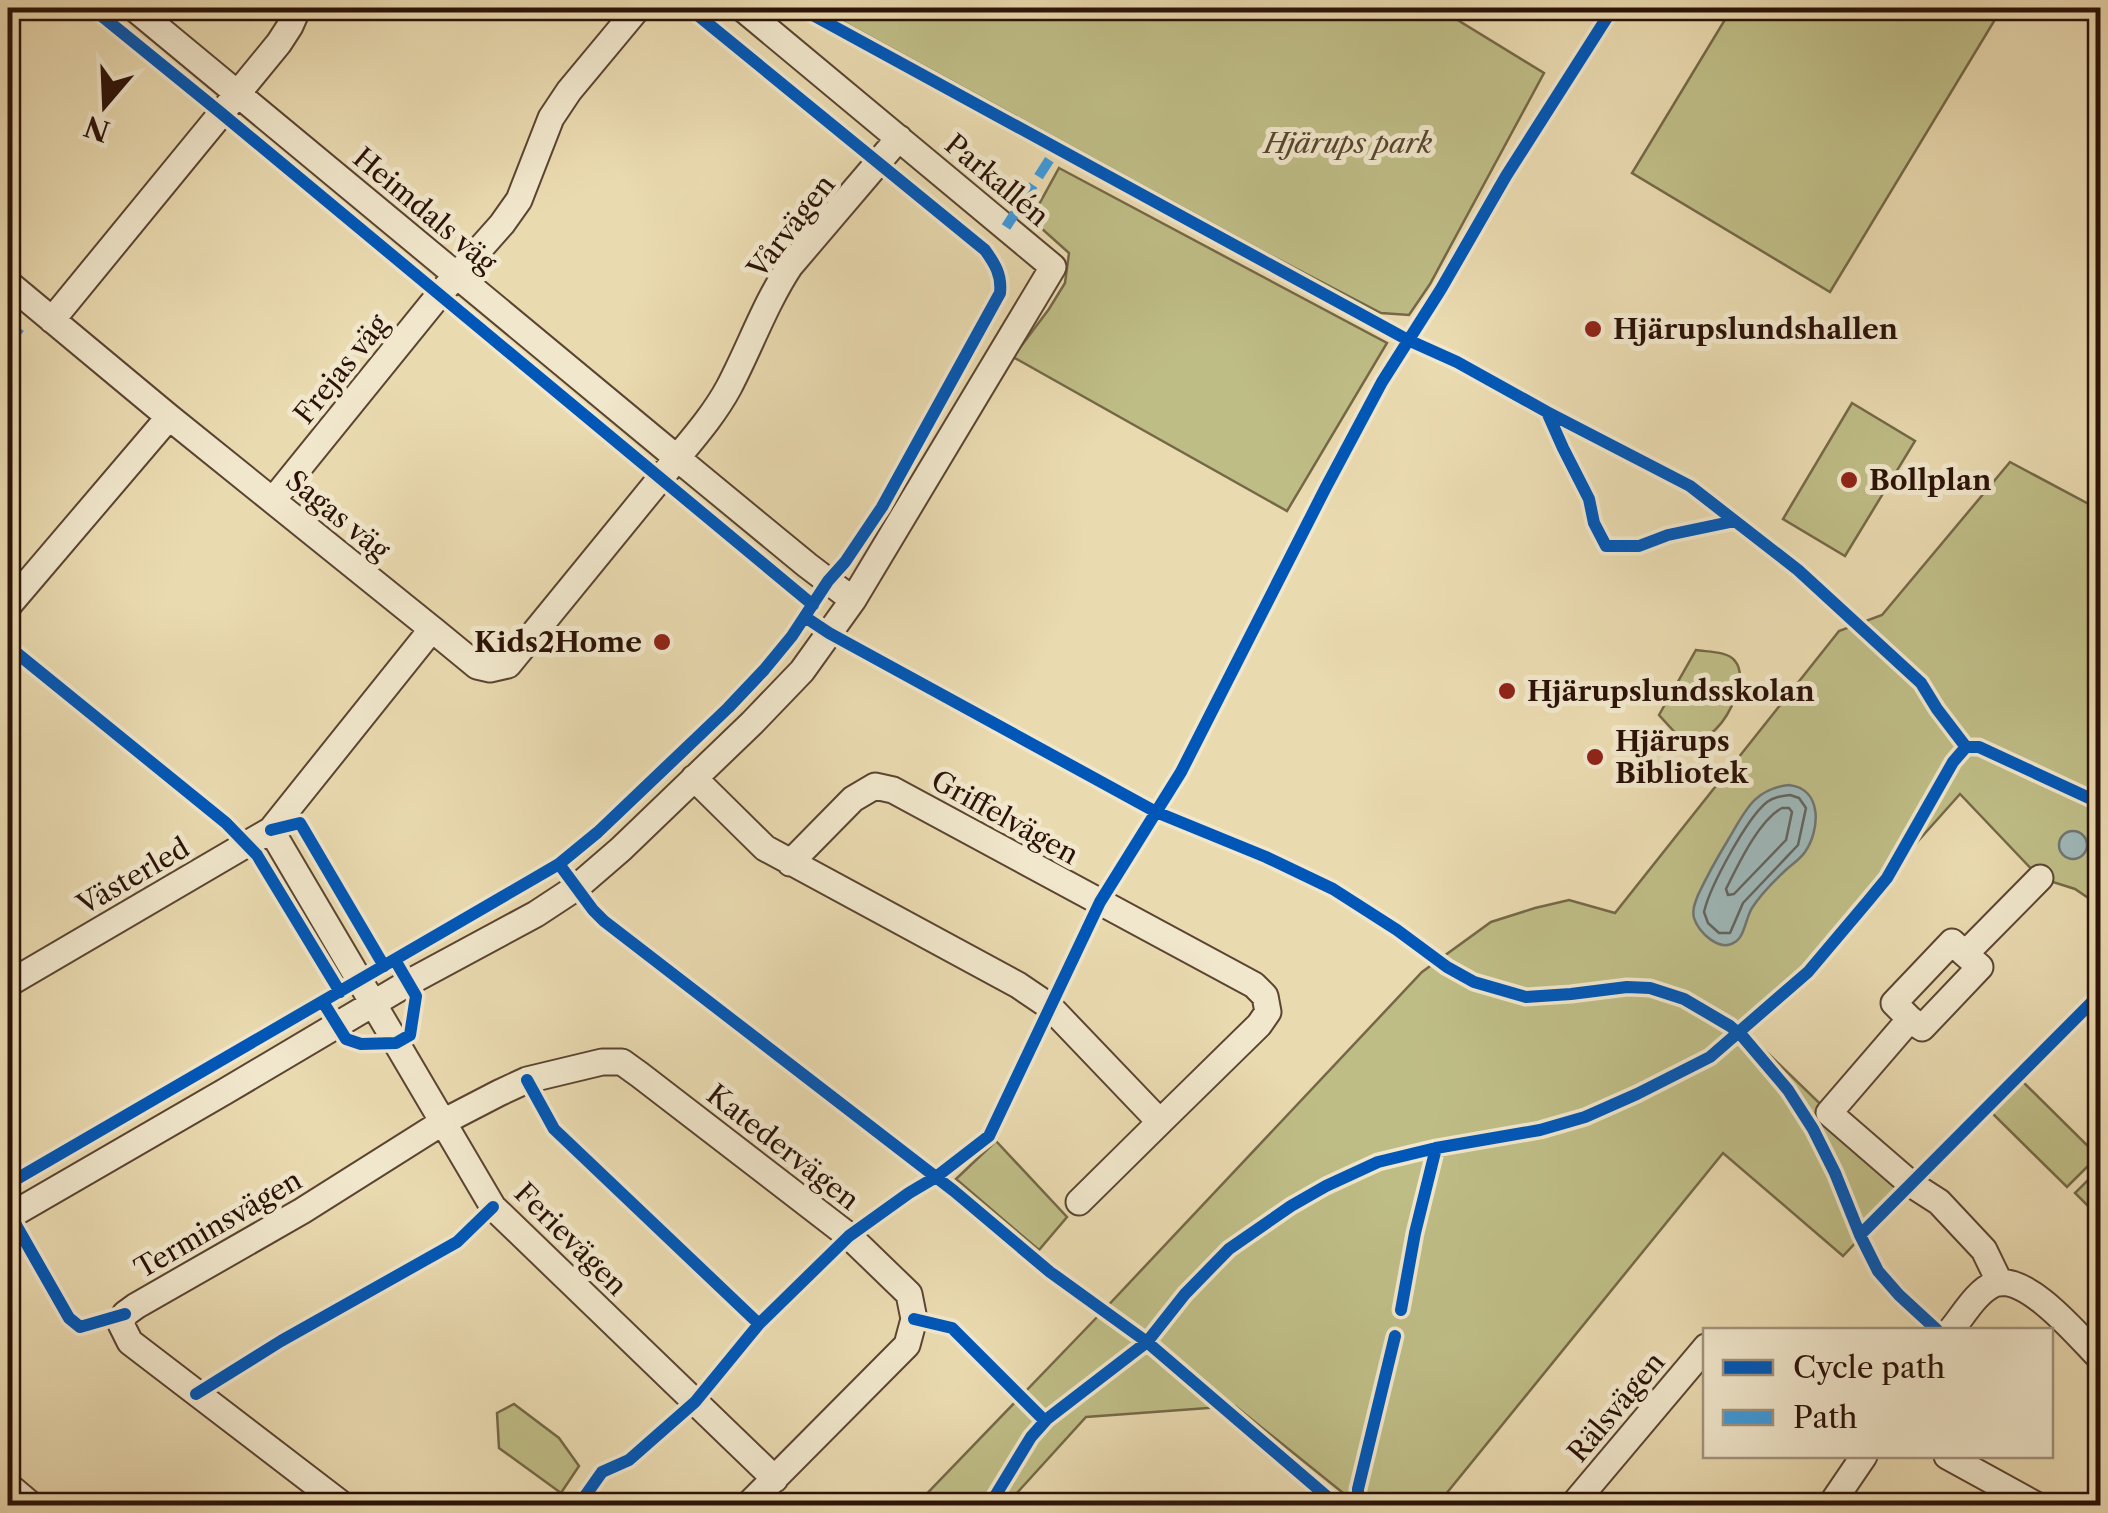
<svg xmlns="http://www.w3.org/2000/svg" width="2108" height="1513" viewBox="0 0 2108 1513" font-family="'Libre Caslon Text',serif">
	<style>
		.green { fill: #bfbd86; stroke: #756847; stroke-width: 2.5 }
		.water { fill: #9eb7b8; stroke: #707572; stroke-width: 2.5 }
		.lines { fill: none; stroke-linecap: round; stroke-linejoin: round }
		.shore { stroke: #646460; stroke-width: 2.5 }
		.minor-casing { stroke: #5b4432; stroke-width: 29 }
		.tertiary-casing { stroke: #5b4432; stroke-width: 36 }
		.minor { stroke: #f1e7cc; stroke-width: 25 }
		.tertiary { stroke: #f1e7cc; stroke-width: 32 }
		.quiet { stroke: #3d9add; stroke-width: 10; stroke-dasharray: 20 10; stroke-linecap: butt }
		.cycleway-casing { stroke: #f1e7cc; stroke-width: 19 }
		.cycleway { stroke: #0057b8; stroke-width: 12 }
		.poi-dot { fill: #8f2418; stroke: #f1e7cc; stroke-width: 4 }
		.labels { text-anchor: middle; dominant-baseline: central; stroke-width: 10; stroke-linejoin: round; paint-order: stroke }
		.park-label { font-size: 28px; font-style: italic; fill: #57452e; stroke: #f1e7cc }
		.street-label { font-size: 28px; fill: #2b1208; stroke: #f1e7cc }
		.poi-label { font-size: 28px; font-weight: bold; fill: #2b1208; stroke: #f1e7cc; text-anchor: start }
	</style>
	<rect width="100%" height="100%" fill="#eadab0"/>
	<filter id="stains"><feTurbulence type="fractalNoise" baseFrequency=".002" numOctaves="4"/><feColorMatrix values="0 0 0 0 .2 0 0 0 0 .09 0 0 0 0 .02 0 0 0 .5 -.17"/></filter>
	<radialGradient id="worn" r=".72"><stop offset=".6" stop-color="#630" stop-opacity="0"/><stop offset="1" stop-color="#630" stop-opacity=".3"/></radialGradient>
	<path class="green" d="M 823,8 L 1438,8 L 1544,73 L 1430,284 L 1409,315 L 1381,313 L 1266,253 L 847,24 Z
		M 1732,8 L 2002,8 L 1830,292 L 1632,173 Z
		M 1059,168 L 1387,343 L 1287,511 L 1013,357 L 1049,309 L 1065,283 L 1069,253 L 1031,219 Z
		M 1852,403 L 1915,441 L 1845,556 L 1783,519 Z
		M 2010,462 L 2100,510 L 2100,906 L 2075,889 L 2040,878 L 1960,794 L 1747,1033 L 1907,1188 L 1843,1256 L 1723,1153 L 1437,1505 L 1358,1505 L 1235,1406 L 1086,1417 L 1006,1505 L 915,1506 L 1101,1313 L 1422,972 L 1491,922 L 1535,908 L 1569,900 L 1615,913 L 1839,631 L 1882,615 Z
		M 1696,650 C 1707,652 1728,651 1735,661 C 1749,678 1729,716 1716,729 C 1711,734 1702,739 1696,743 L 1680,738 L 1659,715 Z
		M 2022,1081 L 2098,1156 L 2067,1187 L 1991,1112 Z
		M 996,1141 L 1067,1217 L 1039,1250 L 956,1179 Z
		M 2092,1176 L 2100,1185 L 2100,1218 L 2075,1193 Z
		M 514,1404 L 559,1438 L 579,1466 L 561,1493 L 499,1448 L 497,1413 Z"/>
	<path class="water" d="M 1789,785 C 1823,789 1820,830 1805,852 C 1800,859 1794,863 1788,868 C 1776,879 1761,894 1752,908 C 1746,917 1745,936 1735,942 C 1720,953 1698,932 1694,918 C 1692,910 1695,903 1698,895 C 1707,876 1717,858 1728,840 C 1745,812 1753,789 1789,785 Z
		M2059 845a14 14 0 1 1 28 0a14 14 0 1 1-28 0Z"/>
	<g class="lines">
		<path class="shore" d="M 1790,795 L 1799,798 L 1806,808 L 1798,845 L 1743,903 L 1730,933 L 1719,933 L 1708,923 L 1704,912 C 1710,886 1747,818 1767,802 C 1774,797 1781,796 1790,795 Z
			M 1782,808 L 1789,808 L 1792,812 L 1786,840 L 1734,894 L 1728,895 L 1726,889 C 1738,865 1759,820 1782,808 Z"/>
		<g class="minor-casing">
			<path id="minor" d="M 134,8 L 677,458 L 508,665 L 490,669 L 477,666 L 432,629
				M 8,283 L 169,417 L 432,629 L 271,830 L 8,984
				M 52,320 L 279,43 L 290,26 L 298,8
				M 273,500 L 439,295 L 502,224 L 519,200 L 551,118 L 569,91 L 638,8
				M 853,600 L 807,565 L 677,458 C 696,435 715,413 729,387 C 750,347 765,304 790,266 L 899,138
				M 8,606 L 169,417
				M 694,778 L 765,848 L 1018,985 L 1049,1006 L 1160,1122 L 1259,1025 L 1268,1012 L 1265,996 L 1254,985 L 893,790 L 875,786 L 853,799 L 790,863
				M 271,830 L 493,1207 L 775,1479
				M 1910,1019 L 1894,1003 L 1952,942 L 1965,954
				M 1079,1202 L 1160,1122
				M 8,1217 L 224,1092 L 408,983 L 536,914 L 577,887 L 621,849 L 752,723 L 802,671 L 853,600 L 1053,267 L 742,8
				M 2000,1283 L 1984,1250 L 1939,1202 L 1911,1184 L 1829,1113 L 1910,1019 L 1922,1028 L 1980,967 L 1965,954 L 2040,878
				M 1951,1330 C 1963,1316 1976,1292 1994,1284 C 2026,1272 2079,1337 2100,1358
				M 1947,1456 L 2038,1506
				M 344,1506 L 130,1342 L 121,1324 L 125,1314 L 136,1306 L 302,1211 L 443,1122 L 499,1093 L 527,1080 L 602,1062 L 622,1062 L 640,1075 L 849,1236 L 909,1294 L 914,1319 L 907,1345 L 747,1506
				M 1572,1506 L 1706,1347
				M 1830,1506 L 1864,1456"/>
		</g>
		<g class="tertiary-casing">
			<path id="tertiary" d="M 8,1490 L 27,1506"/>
		</g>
		<use href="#minor" class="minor"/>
		<use href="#tertiary" class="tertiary"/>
		<path class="quiet" d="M 1006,227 L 1057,148
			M 8,343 L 20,328"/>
		<g class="cycleway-casing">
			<path id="cycleway" d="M 92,8 L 221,113 L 813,605
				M 800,8 L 1408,340 L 1457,362 L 1547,412 L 1690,486 L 1798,570 L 1921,683 L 1937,709 L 1966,747 L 1979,747 L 2100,803
				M 1547,412 L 1563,448 L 1589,499 L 1594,523 L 1606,546 L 1639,546 L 1668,535 L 1735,521
				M 805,617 L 829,633 L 1156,812 L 1266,857 L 1333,889 L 1397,930 L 1447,967 L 1474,982 L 1526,997 L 1571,994 L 1627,987 L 1650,988 L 1684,999 L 1730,1026 L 1743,1037 L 1788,1090 L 1813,1129 L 1835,1173 L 1860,1235 L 1878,1271 L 1899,1295 L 1937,1330
				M 8,646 L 226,823 L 257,855 L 340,992
				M 271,830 L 300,823 L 384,966
				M 559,864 L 593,910 L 604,921 L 954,1191 L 1050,1272 L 1147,1342 L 1338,1506
				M 323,1002 L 346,1039 L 361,1044 L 396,1043 L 410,1035 L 416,996 L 395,960
				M 527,1080 L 554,1129 L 759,1324
				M 8,1184 L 559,864 L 598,832 L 728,708 L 764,670 L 792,636 L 828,581 L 845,562 L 882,507 L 1000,293 C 1002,275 995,264 985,250 L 689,8
				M 8,1211 L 69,1318 L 80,1327 L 125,1314
				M 1860,1235 L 2100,994
				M 1401,1310 L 1415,1233 L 1436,1148 L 1540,1130 L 1585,1117 L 1637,1094 L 1710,1057 L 1808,972 L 1868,901 L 1887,878 L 1953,762 L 1966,747
				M 914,1319 L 952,1328 L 1045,1421
				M 196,1394 L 281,1341 L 457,1242 L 493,1207
				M 578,1506 L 602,1472 L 629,1460 L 695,1402 L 759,1324 L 849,1236 L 909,1193 L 936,1177 L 989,1136 L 1100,902 L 1181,772 L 1326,487 L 1382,382 L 1441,289 L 1506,176 L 1613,8
				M 989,1506 L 1031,1437 L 1047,1419 L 1147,1342 L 1185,1294 L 1229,1249 L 1291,1206 L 1326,1186 L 1378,1162 L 1436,1148
				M 1358,1506 L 1358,1489 L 1395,1336"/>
		</g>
		<use href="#cycleway" class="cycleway"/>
	</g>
	<g class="poi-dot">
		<circle cx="1593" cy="329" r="10"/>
		<circle cx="1849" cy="480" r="10"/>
		<circle cx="662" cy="642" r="10"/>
		<circle cx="1507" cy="691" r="10"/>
		<circle cx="1595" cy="757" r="10"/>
	</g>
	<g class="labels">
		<g class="park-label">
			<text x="1348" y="143">Hjärups park</text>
		</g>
		<g class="street-label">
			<text transform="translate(997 180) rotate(40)">Parkallén</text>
			<text transform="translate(425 210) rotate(40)">Heimdals väg</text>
			<text transform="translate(791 226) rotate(-52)">Vårvägen</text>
			<text transform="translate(341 369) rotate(-51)">Frejas väg</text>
			<text transform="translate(338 515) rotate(39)">Sagas väg</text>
			<text transform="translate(1005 817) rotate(29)">Griffelvägen</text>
			<text transform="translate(133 876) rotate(-30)">Västerled</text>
			<text transform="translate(783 1147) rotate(38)">Katedervägen</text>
			<text transform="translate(218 1224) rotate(-30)">Terminsvägen</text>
			<text transform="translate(571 1239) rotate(45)">Ferievägen</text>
			<text transform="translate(1616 1407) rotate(-50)">Rälsvägen</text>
		</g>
		<g class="poi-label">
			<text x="1613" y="329">Hjärupslundshallen</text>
			<text x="1869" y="480">Bollplan</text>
			<text x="642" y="642" text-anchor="end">Kids2Home</text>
			<text x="1527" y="691">Hjärupslundsskolan</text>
			<text x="1615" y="741">Hjärups<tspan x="1615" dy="32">Bibliotek</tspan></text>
		</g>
	</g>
	<rect width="2108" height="1513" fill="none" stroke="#eadab0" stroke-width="40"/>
	<rect x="10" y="10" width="2088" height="1493" fill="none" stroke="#2b1208" stroke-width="5"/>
	<rect x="20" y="20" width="2068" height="1473" fill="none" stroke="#2b1208" stroke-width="2.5"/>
	<rect x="1703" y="1328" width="350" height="130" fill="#f1e7cc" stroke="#a2927e" stroke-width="2.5"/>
	<rect x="1723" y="1360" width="50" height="15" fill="#0057b8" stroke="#a2927e" stroke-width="2.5"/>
	<text x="1793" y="1378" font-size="30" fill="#2b1208">Cycle path</text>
	<rect x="1723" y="1410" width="50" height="15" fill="#3d9add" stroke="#a2927e" stroke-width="2.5"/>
	<text x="1793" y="1428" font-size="30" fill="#2b1208">Path</text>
	<g transform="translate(105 105) rotate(199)" stroke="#f1e7cc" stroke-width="8" paint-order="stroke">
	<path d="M0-8L18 38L0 25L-18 38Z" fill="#2b1208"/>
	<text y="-15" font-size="28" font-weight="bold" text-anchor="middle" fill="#2b1208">N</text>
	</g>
	<rect width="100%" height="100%" filter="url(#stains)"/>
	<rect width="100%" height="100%" fill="url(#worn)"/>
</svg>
